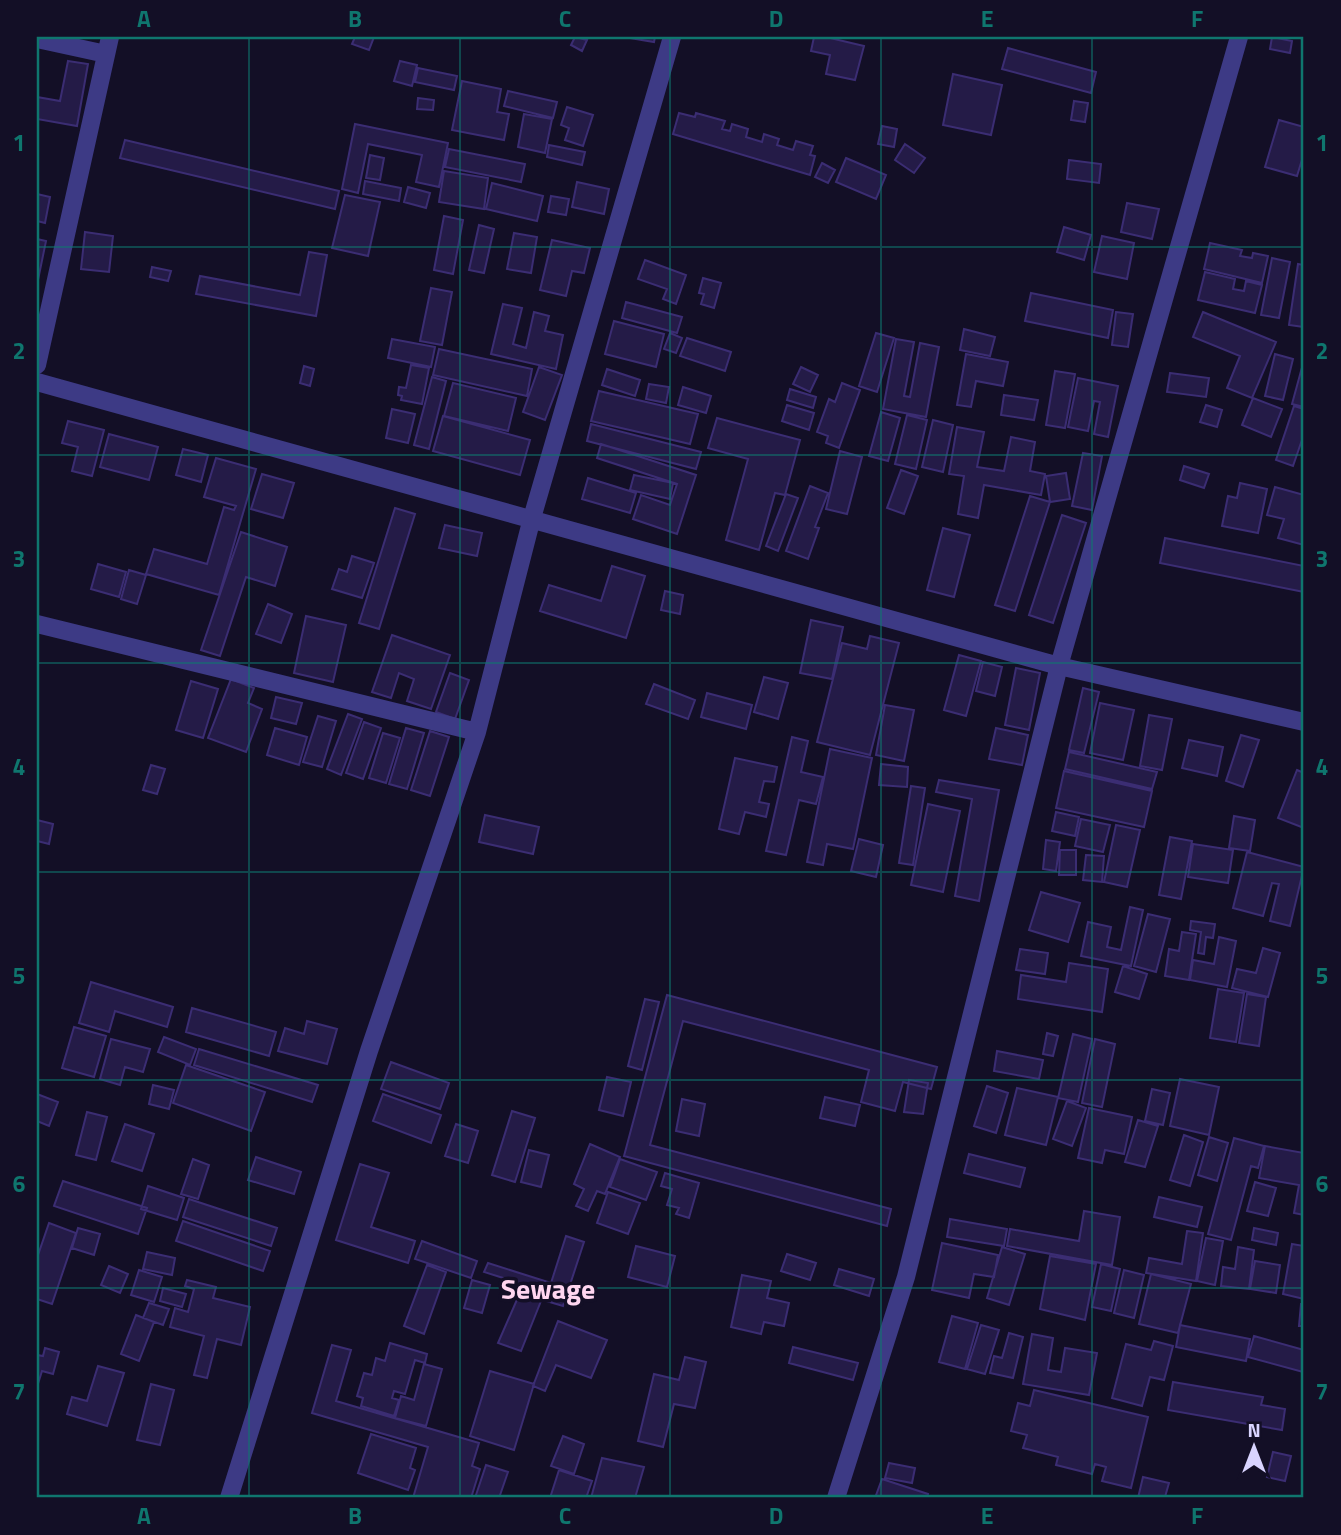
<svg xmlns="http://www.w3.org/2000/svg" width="1341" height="1535" viewBox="0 0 1341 1535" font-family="'Titillium Web',sans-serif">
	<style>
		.building { fill: #241b47; stroke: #3b2d73; stroke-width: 2 }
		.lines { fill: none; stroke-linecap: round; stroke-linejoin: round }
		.street { stroke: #3d3a85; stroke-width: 18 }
		.grid { fill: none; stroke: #0f766e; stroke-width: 2; stroke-opacity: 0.55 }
		.labels { text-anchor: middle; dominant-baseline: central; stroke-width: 7; stroke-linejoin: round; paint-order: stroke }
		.quarter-label { font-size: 28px; font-weight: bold; fill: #ffd6f0; stroke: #130f26 }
		.neatline { fill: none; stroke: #0f766e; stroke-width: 2.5 }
		.grid-label { font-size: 23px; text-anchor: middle; font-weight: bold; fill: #0f766e }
	</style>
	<rect width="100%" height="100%" fill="#130f26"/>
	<path class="building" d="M 355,37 L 374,37 L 369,50 L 352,44 Z
		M 575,37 L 587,40 L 582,51 L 571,45 Z
		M 624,37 L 655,37 L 654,42 Z
		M 814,37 L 826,37 L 864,46 L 855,80 L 826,74 L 830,55 L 811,51 Z
		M 1272,37 L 1292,41 L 1290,53 L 1270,49 Z
		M 1008,48 L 1096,72 L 1091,93 L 1002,69 Z
		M 68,61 L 88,64 L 77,126 L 37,119 L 37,97 L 60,101 Z
		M 400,61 L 417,65 L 412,86 L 394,81 Z
		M 418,68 L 457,76 L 454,90 L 415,82 Z
		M 953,74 L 1002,85 L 991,135 L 943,125 Z
		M 462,81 L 501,89 L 497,112 L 509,114 L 504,140 L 452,130 Z
		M 508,91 L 557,102 L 553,118 L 504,106 Z
		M 418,98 L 434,100 L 433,110 L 417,109 Z
		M 1074,101 L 1088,103 L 1085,122 L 1071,120 Z
		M 567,107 L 593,115 L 583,146 L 565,140 L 569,128 L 561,125 Z
		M 679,113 L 695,117 L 696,113 L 725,121 L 722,129 L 730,131 L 732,124 L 748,129 L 746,137 L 762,142 L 764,134 L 779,139 L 777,145 L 793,150 L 796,141 L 813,146 L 810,155 L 815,156 L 810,175 L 673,134 Z
		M 524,114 L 552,119 L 545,153 L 518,147 Z
		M 1279,120 L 1304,127 L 1304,153 L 1297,176 L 1265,167 Z
		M 355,124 L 448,143 L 439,187 L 416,182 L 422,155 L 368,144 L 358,193 L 342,189 Z
		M 882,126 L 897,129 L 894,147 L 878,144 Z
		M 125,140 L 339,191 L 335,209 L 120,158 Z
		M 905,144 L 925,158 L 914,173 L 895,160 Z
		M 549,145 L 585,152 L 582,165 L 547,157 Z
		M 449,149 L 525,164 L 521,182 L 445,167 Z
		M 370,155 L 384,158 L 380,180 L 366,178 Z
		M 846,158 L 886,175 L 876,199 L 836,182 Z
		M 1069,160 L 1101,164 L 1099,183 L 1067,179 Z
		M 822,163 L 835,170 L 828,183 L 815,177 Z
		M 444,171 L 488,178 L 484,209 L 439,202 Z
		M 365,181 L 401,188 L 399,201 L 363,194 Z
		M 577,182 L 609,189 L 604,214 L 572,207 Z
		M 492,183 L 543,196 L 537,221 L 486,209 Z
		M 408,187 L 430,193 L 426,208 L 404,202 Z
		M 37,194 L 50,197 L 45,223 L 37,221 Z
		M 345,195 L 380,202 L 368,256 L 332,248 Z
		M 551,196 L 569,199 L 566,215 L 548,212 Z
		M 1127,203 L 1159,209 L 1152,239 L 1121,232 Z
		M 444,216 L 463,220 L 453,274 L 434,270 Z
		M 479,225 L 494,229 L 484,273 L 469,270 Z
		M 1064,227 L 1091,235 L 1084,260 L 1057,252 Z
		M 85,232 L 113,236 L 109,272 L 81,269 Z
		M 514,233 L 537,237 L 531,273 L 507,269 Z
		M 1102,236 L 1134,243 L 1127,279 L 1094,272 Z
		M 37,239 L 46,241 L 38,280 L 37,279 Z
		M 552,240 L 590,248 L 584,273 L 572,271 L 566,296 L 540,290 Z
		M 1210,243 L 1242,250 L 1240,256 L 1252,258 L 1253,253 L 1268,256 L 1262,283 L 1204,269 Z
		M 309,252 L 327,255 L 316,316 L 196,294 L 200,276 L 300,295 Z
		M 1272,258 L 1290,262 L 1279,318 L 1261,315 Z
		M 645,260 L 686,275 L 676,304 L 663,299 L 667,289 L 638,279 Z
		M 1298,264 L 1304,265 L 1304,327 L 1289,325 Z
		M 152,267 L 171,271 L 168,281 L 150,277 Z
		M 1205,272 L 1235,279 L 1233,289 L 1244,291 L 1246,281 L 1262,285 L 1255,313 L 1198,300 Z
		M 703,278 L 721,283 L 714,308 L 701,304 L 704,294 L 699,293 Z
		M 431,288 L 452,292 L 442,345 L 420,341 Z
		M 1031,293 L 1113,310 L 1108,338 L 1025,321 Z
		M 626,302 L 682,317 L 677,333 L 622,318 Z
		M 503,304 L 522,308 L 513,344 L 526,348 L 534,312 L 549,316 L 545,331 L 563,335 L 556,369 L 491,354 Z
		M 1116,312 L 1133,314 L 1128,347 L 1112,345 Z
		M 1203,312 L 1276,342 L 1252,398 L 1227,388 L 1240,356 L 1193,337 Z
		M 614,321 L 664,334 L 656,367 L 605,354 Z
		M 964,329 L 995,337 L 990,356 L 960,350 Z
		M 670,333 L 682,338 L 676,353 L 664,349 Z
		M 876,333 L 894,338 L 877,392 L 859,386 Z
		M 687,338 L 731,352 L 725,371 L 680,356 Z
		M 392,339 L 435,347 L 431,367 L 388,358 Z
		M 896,339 L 914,342 L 904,396 L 910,397 L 920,343 L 939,347 L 926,417 L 883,409 Z
		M 439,349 L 532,369 L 527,396 L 433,375 Z
		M 966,354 L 1008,362 L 1003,386 L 976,381 L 971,407 L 957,405 Z
		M 1275,354 L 1293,359 L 1283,400 L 1265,396 Z
		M 1304,360 L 1304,407 L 1292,404 Z
		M 411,365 L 429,368 L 422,404 L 401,400 L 402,396 L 398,395 L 399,387 L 406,388 Z
		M 304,366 L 314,369 L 310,386 L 300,383 Z
		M 539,367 L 562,375 L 545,420 L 523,412 Z
		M 801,367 L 818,375 L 810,392 L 793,384 Z
		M 607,369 L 640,380 L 635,396 L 602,385 Z
		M 1055,371 L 1075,374 L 1065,428 L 1046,425 Z
		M 1170,373 L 1209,378 L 1206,397 L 1167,392 Z
		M 432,377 L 446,381 L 429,449 L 414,445 Z
		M 1078,378 L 1118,386 L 1108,437 L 1094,434 L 1100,402 L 1094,401 L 1088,431 L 1068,427 Z
		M 453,383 L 516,398 L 508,431 L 444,416 Z
		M 842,383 L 860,390 L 839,448 L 826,443 L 828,436 L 817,432 L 829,399 L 835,402 Z
		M 649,384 L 669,387 L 666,403 L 646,399 Z
		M 683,387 L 711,396 L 706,413 L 678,405 Z
		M 790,389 L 816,397 L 813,408 L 787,400 Z
		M 599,391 L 698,414 L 690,444 L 591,421 Z
		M 1004,395 L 1038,400 L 1034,420 L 1001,415 Z
		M 1253,398 L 1282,409 L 1271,437 L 1242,425 Z
		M 787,405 L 814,413 L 809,430 L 782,421 Z
		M 1206,405 L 1222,410 L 1217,427 L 1200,422 Z
		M 1294,406 L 1304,409 L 1304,434 L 1293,466 L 1276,460 Z
		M 392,409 L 415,414 L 408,443 L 386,438 Z
		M 881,412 L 900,418 L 888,461 L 869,456 Z
		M 907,415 L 927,420 L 916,469 L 895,464 Z
		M 443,416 L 530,440 L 520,475 L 433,451 Z
		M 717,418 L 800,440 L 785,495 L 775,493 L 759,550 L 726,540 L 748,459 L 708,448 Z
		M 933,420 L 953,425 L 943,472 L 922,467 Z
		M 68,421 L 104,430 L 92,476 L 72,471 L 78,447 L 62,443 Z
		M 591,424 L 701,452 L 696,469 L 587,441 Z
		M 957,427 L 984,432 L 977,467 L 1004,471 L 1011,437 L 1035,442 L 1030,471 L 1045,474 L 1041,495 L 984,485 L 978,518 L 958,514 L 964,476 L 949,474 Z
		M 109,434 L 158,447 L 149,480 L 100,467 Z
		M 601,444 L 696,475 L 677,534 L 633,519 L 641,495 L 670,505 L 677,484 L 597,458 Z
		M 183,449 L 208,455 L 201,482 L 176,475 Z
		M 840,451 L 862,457 L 847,514 L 826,509 Z
		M 1083,453 L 1102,456 L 1092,510 L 1072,506 Z
		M 216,458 L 256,469 L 219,595 L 146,574 L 154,549 L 207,564 L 224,507 L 234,510 L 236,506 L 204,497 Z
		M 1184,466 L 1209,474 L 1204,488 L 1180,480 Z
		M 901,470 L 918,476 L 904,514 L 887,508 Z
		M 1066,473 L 1070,499 L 1050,502 L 1046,476 Z
		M 262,474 L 294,483 L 283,518 L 251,509 Z
		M 634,475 L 673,483 L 670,499 L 630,490 Z
		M 588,478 L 636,493 L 630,513 L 582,499 Z
		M 1240,483 L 1267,489 L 1258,533 L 1222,526 L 1228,496 L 1237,498 Z
		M 810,486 L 828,493 L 815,527 L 819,528 L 808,559 L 786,551 Z
		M 1275,487 L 1304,495 L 1304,545 L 1278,538 L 1284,519 L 1267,515 Z
		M 786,494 L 798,498 L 778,551 L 766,546 Z
		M 1030,496 L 1050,502 L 1015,611 L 995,605 Z
		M 395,508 L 415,514 L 379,629 L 359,623 Z
		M 1062,515 L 1086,523 L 1053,623 L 1029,615 Z
		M 445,525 L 482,533 L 477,556 L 439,548 Z
		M 943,528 L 970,535 L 954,597 L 927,590 Z
		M 241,532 L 287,547 L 275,586 L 246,577 L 220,656 L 201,650 Z
		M 1165,538 L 1304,566 L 1304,592 L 1160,563 Z
		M 352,556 L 374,563 L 362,598 L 332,589 L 339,569 L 347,572 Z
		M 98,564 L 126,572 L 119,597 L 91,589 Z
		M 612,566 L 645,576 L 626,638 L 540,611 L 549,585 L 601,601 Z
		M 129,570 L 146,575 L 137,604 L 121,599 Z
		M 665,591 L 683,595 L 680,614 L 661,610 Z
		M 268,604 L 292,614 L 281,643 L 256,634 Z
		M 306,616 L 346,625 L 333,682 L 294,673 Z
		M 811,620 L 843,627 L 832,679 L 800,673 Z
		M 392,635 L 450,655 L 431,709 L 407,701 L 414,679 L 399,673 L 391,698 L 372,692 Z
		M 870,636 L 899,643 L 870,755 L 817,742 L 842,643 L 867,649 Z
		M 959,655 L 981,661 L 966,716 L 944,710 Z
		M 983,662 L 1002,667 L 995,696 L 976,691 Z
		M 1016,668 L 1040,673 L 1029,730 L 1005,725 Z
		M 450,673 L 469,680 L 455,719 L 436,712 Z
		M 764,677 L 788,683 L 778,719 L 754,712 Z
		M 231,679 L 254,688 L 248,703 L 262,709 L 246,752 L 208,738 Z
		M 191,681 L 218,689 L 203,738 L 176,730 Z
		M 654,684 L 695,700 L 688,719 L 646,704 Z
		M 1083,688 L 1099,692 L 1084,753 L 1069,750 Z
		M 707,693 L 752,705 L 746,729 L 701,717 Z
		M 276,697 L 302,703 L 296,724 L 271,718 Z
		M 1100,703 L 1134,710 L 1123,760 L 1090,753 Z
		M 885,705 L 914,710 L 904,761 L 876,755 Z
		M 348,714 L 362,719 L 341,775 L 327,769 Z
		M 1149,715 L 1172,719 L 1162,770 L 1140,766 Z
		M 318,716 L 336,721 L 322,767 L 303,762 Z
		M 364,722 L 381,728 L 363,779 L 346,773 Z
		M 275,728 L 307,737 L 299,765 L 267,755 Z
		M 406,728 L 424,733 L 407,789 L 389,784 Z
		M 996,728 L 1028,735 L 1022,765 L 989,759 Z
		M 430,731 L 449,737 L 430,796 L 411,790 Z
		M 383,733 L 400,738 L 386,783 L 369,778 Z
		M 1241,735 L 1259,740 L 1243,787 L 1226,781 Z
		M 792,737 L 808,741 L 801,772 L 823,777 L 816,804 L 799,800 L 786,855 L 766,851 Z
		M 1189,740 L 1223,747 L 1217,776 L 1182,768 Z
		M 830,749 L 872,758 L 853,849 L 827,844 L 823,865 L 807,862 Z
		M 1069,752 L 1157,772 L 1152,789 L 1065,769 Z
		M 735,758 L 777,767 L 774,782 L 764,781 L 759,802 L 769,804 L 766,817 L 745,812 L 739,834 L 719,829 Z
		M 881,764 L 908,767 L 907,787 L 879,785 Z
		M 151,765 L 165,769 L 157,794 L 143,790 Z
		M 1297,770 L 1304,773 L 1304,828 L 1278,818 Z
		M 1064,771 L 1152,791 L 1144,827 L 1056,808 Z
		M 939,780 L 999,790 L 979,901 L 955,896 L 972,799 L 936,792 Z
		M 911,786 L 925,788 L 913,865 L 899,863 Z
		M 928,804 L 960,811 L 943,892 L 911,885 Z
		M 1056,812 L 1079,817 L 1075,836 L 1052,831 Z
		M 485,815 L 539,827 L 533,854 L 479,842 Z
		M 1234,816 L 1255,820 L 1250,851 L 1229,848 Z
		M 1081,819 L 1110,825 L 1103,852 L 1075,846 Z
		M 37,820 L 53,824 L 49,844 L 37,841 Z
		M 1116,825 L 1140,830 L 1127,887 L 1104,882 Z
		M 1170,837 L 1192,841 L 1181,899 L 1159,895 Z
		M 859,839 L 883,845 L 876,877 L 851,871 Z
		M 1046,840 L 1060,842 L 1056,871 L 1043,869 Z
		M 1193,844 L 1233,850 L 1228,883 L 1188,877 Z
		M 1060,850 L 1076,850 L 1076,875 L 1059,875 Z
		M 1247,852 L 1304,867 L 1290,926 L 1270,921 L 1279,884 L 1272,883 L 1263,916 L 1233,908 Z
		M 1086,855 L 1104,856 L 1102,882 L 1083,880 Z
		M 1041,892 L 1080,903 L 1068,942 L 1029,930 Z
		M 1130,907 L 1143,910 L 1131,966 L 1081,956 L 1088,922 L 1111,927 L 1107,947 L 1121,950 Z
		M 1148,914 L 1170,919 L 1156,972 L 1134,966 Z
		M 1191,921 L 1215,924 L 1213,938 L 1206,937 L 1204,954 L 1198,953 L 1201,932 L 1190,930 Z
		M 1182,932 L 1196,934 L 1189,980 L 1165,976 L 1169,949 L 1179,951 Z
		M 1219,937 L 1236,941 L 1227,987 L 1190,980 L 1193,960 L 1214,964 Z
		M 1263,948 L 1280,953 L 1268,997 L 1232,988 L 1237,969 L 1256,973 Z
		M 1020,949 L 1048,953 L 1045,974 L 1016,970 Z
		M 1069,963 L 1108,969 L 1102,1012 L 1018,999 L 1021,975 L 1066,982 Z
		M 1123,966 L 1147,974 L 1139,999 L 1115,992 Z
		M 91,982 L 173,1007 L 167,1027 L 115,1011 L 109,1032 L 79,1023 Z
		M 1218,989 L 1244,993 L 1236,1042 L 1210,1038 Z
		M 1247,994 L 1266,997 L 1259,1046 L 1239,1043 Z
		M 667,995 L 937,1067 L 931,1089 L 903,1082 L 895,1111 L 861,1102 L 869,1070 L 683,1021 L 650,1145 L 891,1209 L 887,1226 L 624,1156 Z
		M 645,999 L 659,1002 L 642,1070 L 628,1066 Z
		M 192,1008 L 276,1032 L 269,1056 L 186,1032 Z
		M 307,1021 L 337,1029 L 327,1064 L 278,1051 L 285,1028 L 304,1034 Z
		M 74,1027 L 106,1036 L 94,1077 L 62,1068 Z
		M 1047,1033 L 1058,1036 L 1053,1056 L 1043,1054 Z
		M 1073,1034 L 1092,1039 L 1078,1102 L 1058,1098 Z
		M 164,1037 L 196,1049 L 190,1065 L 158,1052 Z
		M 111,1039 L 150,1049 L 143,1072 L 125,1067 L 120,1085 L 100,1079 Z
		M 1095,1039 L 1115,1044 L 1102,1107 L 1082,1103 Z
		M 199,1049 L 318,1085 L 312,1102 L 194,1065 Z
		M 997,1051 L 1043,1060 L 1039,1079 L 994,1071 Z
		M 391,1062 L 449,1083 L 440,1109 L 381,1089 Z
		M 186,1065 L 265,1092 L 251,1131 L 173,1103 Z
		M 607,1077 L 631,1082 L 623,1116 L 599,1110 Z
		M 1180,1079 L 1219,1087 L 1209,1135 L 1170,1126 Z
		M 909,1080 L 928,1083 L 923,1114 L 904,1112 Z
		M 153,1085 L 174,1090 L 169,1109 L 149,1104 Z
		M 987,1086 L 1008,1093 L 996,1133 L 974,1126 Z
		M 1017,1088 L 1058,1097 L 1046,1145 L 1005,1135 Z
		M 1152,1089 L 1170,1093 L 1163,1125 L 1145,1121 Z
		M 37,1094 L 58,1102 L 49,1126 L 37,1121 Z
		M 383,1094 L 441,1115 L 431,1143 L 373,1121 Z
		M 825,1097 L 860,1105 L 855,1126 L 820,1118 Z
		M 682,1099 L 705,1104 L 699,1136 L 676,1131 Z
		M 1067,1101 L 1086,1108 L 1072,1146 L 1053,1139 Z
		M 1089,1108 L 1132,1117 L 1124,1154 L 1105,1150 L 1102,1163 L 1078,1158 Z
		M 512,1111 L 535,1118 L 515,1182 L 492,1175 Z
		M 87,1112 L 107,1117 L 96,1160 L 76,1155 Z
		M 1138,1120 L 1158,1126 L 1145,1167 L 1125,1162 Z
		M 125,1124 L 154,1134 L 142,1171 L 112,1161 Z
		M 456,1124 L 478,1131 L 468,1163 L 445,1156 Z
		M 1184,1135 L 1203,1142 L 1190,1186 L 1170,1180 Z
		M 1209,1137 L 1228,1143 L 1217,1181 L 1198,1175 Z
		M 1234,1138 L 1264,1146 L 1258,1168 L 1251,1166 L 1231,1240 L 1208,1234 Z
		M 590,1144 L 620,1157 L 605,1194 L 597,1191 L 588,1211 L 576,1206 L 584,1189 L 574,1184 Z
		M 1265,1146 L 1304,1153 L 1304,1215 L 1294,1213 L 1299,1185 L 1259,1178 Z
		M 529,1150 L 549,1155 L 541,1187 L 521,1182 Z
		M 969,1154 L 1025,1168 L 1020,1187 L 964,1173 Z
		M 256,1157 L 301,1172 L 294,1194 L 248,1180 Z
		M 193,1159 L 209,1165 L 198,1199 L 181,1194 Z
		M 620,1159 L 657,1172 L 646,1200 L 610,1187 Z
		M 360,1164 L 389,1173 L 371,1227 L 415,1241 L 408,1263 L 336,1240 Z
		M 665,1173 L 699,1183 L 689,1218 L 676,1214 L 679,1208 L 667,1205 L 672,1189 L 661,1186 Z
		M 63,1181 L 147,1208 L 138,1234 L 54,1206 Z
		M 1255,1182 L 1276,1188 L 1268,1216 L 1247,1211 Z
		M 148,1186 L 184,1198 L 177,1220 L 141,1209 Z
		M 608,1192 L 640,1203 L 628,1234 L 597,1223 Z
		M 1159,1197 L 1202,1207 L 1197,1227 L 1154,1217 Z
		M 189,1199 L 277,1228 L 271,1246 L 183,1217 Z
		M 1084,1211 L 1120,1217 L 1112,1265 L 1007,1246 L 1010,1229 L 1079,1241 Z
		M 950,1219 L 1007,1229 L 1004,1246 L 947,1237 Z
		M 183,1221 L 270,1251 L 263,1271 L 176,1241 Z
		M 49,1223 L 76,1233 L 52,1304 L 37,1299 L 37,1258 Z
		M 78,1228 L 100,1234 L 94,1255 L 72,1248 Z
		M 1254,1228 L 1278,1233 L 1276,1245 L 1252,1240 Z
		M 1187,1231 L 1203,1233 L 1196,1281 L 1146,1273 L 1149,1258 L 1182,1264 Z
		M 566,1236 L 584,1242 L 563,1306 L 513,1291 L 516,1282 L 484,1272 L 488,1263 L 551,1283 Z
		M 1206,1238 L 1223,1241 L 1215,1285 L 1197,1281 Z
		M 422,1241 L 477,1261 L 471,1278 L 415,1259 Z
		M 942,1243 L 998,1255 L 994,1277 L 974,1274 L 969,1298 L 932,1290 Z
		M 1292,1244 L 1304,1246 L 1304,1299 L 1283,1294 Z
		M 636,1246 L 675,1256 L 667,1287 L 628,1277 Z
		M 1002,1247 L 1025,1254 L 1009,1305 L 987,1298 Z
		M 1238,1247 L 1254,1250 L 1249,1289 L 1221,1286 L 1223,1267 L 1235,1269 Z
		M 147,1252 L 175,1258 L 172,1275 L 143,1269 Z
		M 787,1254 L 816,1263 L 810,1280 L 781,1271 Z
		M 1050,1256 L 1096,1264 L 1085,1320 L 1040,1309 Z
		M 1255,1261 L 1280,1265 L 1276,1293 L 1250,1289 Z
		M 1101,1264 L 1120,1269 L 1111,1311 L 1092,1307 Z
		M 427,1265 L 446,1272 L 424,1334 L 404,1326 Z
		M 109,1266 L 128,1274 L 120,1293 L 101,1285 Z
		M 839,1269 L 874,1279 L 869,1296 L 834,1285 Z
		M 139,1270 L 162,1277 L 154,1302 L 131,1295 Z
		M 1124,1270 L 1144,1275 L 1134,1318 L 1114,1313 Z
		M 1151,1274 L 1191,1284 L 1178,1333 L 1139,1324 Z
		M 742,1275 L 771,1281 L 767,1298 L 789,1303 L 784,1326 L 764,1322 L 761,1334 L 731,1327 Z
		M 187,1280 L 216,1287 L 213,1298 L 250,1307 L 241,1345 L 217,1339 L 207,1378 L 194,1375 L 204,1336 L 170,1327 L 175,1308 L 188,1312 L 194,1289 L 185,1286 Z
		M 472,1280 L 490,1285 L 482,1313 L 464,1308 Z
		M 163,1288 L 186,1294 L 182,1307 L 160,1301 Z
		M 519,1295 L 541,1301 L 521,1351 L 498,1343 Z
		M 149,1303 L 169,1309 L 163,1325 L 143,1318 Z
		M 1301,1304 L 1304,1304 L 1304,1326 L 1299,1326 Z
		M 136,1315 L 154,1322 L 139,1361 L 121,1354 Z
		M 952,1316 L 978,1323 L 965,1369 L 939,1362 Z
		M 558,1321 L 607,1340 L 591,1378 L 556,1365 L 545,1391 L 533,1386 Z
		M 981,1325 L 999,1330 L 985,1374 L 967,1369 Z
		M 1180,1325 L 1250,1339 L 1246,1361 L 1176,1347 Z
		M 1009,1333 L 1023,1337 L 1013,1378 L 990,1373 L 994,1356 L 1002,1358 Z
		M 1032,1334 L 1053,1338 L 1048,1370 L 1061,1372 L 1065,1348 L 1097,1353 L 1089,1395 L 1023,1384 Z
		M 1254,1336 L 1304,1350 L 1303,1372 L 1248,1357 Z
		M 1154,1341 L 1173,1346 L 1164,1380 L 1150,1377 L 1142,1406 L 1112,1398 L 1126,1344 L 1151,1350 Z
		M 390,1343 L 427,1354 L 425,1363 L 415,1360 L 405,1394 L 394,1391 L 392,1398 L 399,1400 L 394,1416 L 361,1406 L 363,1398 L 357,1396 L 364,1373 L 372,1375 L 376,1358 L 385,1361 Z
		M 332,1345 L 351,1350 L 336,1401 L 479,1443 L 472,1466 L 480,1469 L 471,1498 L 413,1498 L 428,1447 L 312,1413 Z
		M 793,1347 L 858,1363 L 853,1380 L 789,1363 Z
		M 45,1348 L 59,1352 L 53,1374 L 42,1371 L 37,1387 L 37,1355 L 43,1356 Z
		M 685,1357 L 706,1362 L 695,1408 L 674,1404 L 663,1447 L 638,1441 L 654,1374 L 679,1380 Z
		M 424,1364 L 442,1369 L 426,1426 L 395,1418 L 401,1396 L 414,1400 Z
		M 98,1366 L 124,1373 L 107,1426 L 67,1414 L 72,1397 L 87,1401 Z
		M 490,1371 L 534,1384 L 514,1450 L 470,1436 Z
		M 1173,1382 L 1263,1397 L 1261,1405 L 1285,1409 L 1282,1430 L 1168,1410 Z
		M 151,1384 L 174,1390 L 160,1445 L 137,1440 Z
		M 1034,1390 L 1148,1417 L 1131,1488 L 1102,1481 L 1106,1467 L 1095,1464 L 1092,1474 L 1056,1465 L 1058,1457 L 1023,1448 L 1027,1435 L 1011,1431 L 1018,1403 L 1030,1406 Z
		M 371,1434 L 416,1448 L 410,1468 L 415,1470 L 408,1490 L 358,1473 Z
		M 563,1436 L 584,1444 L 574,1474 L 551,1466 Z
		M 1273,1452 L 1291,1456 L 1285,1481 L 1267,1477 Z
		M 602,1458 L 644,1467 L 635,1498 L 591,1498 Z
		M 889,1463 L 915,1468 L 912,1483 L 885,1478 Z
		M 486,1465 L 508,1472 L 499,1498 L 475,1498 Z
		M 559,1470 L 592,1481 L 586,1498 L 550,1498 Z
		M 1143,1477 L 1169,1483 L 1165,1497 L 1173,1498 L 1138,1498 Z
		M 882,1479 L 928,1494 L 927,1498 L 875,1498 Z"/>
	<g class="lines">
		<path class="street" d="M 37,39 L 106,54
			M 37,365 L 110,37
			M 37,382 L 1059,666 L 1304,722
			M 37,624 L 477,732
			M 229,1498 L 369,1051 L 477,732 L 532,518 L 672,37
			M 836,1498 L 906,1277 L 1059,666 L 1239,37"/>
	</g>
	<path class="grid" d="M 249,37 L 249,1498M 460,37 L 460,1498M 670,37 L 670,1498M 881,37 L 881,1498M 1092,37 L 1092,1498M 37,247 L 1304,247M 37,455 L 1304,455M 37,663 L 1304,663M 37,872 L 1304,872M 37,1080 L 1304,1080M 37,1288 L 1304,1288"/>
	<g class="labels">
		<g class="quarter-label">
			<text x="548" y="1288">Sewage</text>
		</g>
	</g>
	<rect width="1341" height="1535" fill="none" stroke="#130f26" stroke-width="77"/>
	<g transform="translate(1254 1447)" stroke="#130f26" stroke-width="5" paint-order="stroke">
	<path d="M0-5L12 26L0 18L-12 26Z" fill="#d9d4ff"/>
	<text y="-10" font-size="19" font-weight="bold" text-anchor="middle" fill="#d9d4ff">N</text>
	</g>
	<rect x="38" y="38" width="1264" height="1458" class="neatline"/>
	<g class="grid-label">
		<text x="144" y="27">A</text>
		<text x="355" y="27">B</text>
		<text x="565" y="27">C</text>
		<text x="776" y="27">D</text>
		<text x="987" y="27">E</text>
		<text x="1197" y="27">F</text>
		<text x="19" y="151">1</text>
		<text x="1322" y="151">1</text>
		<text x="19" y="359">2</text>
		<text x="1322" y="359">2</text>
		<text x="19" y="567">3</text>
		<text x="1322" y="567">3</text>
		<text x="19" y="775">4</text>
		<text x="1322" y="775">4</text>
		<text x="19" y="984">5</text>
		<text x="1322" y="984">5</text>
		<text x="19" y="1192">6</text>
		<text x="1322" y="1192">6</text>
		<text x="19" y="1400">7</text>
		<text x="1322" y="1400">7</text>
		<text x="144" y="1524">A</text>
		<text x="355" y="1524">B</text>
		<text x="565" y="1524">C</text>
		<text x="776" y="1524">D</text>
		<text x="987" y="1524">E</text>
		<text x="1197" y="1524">F</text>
	</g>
</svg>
